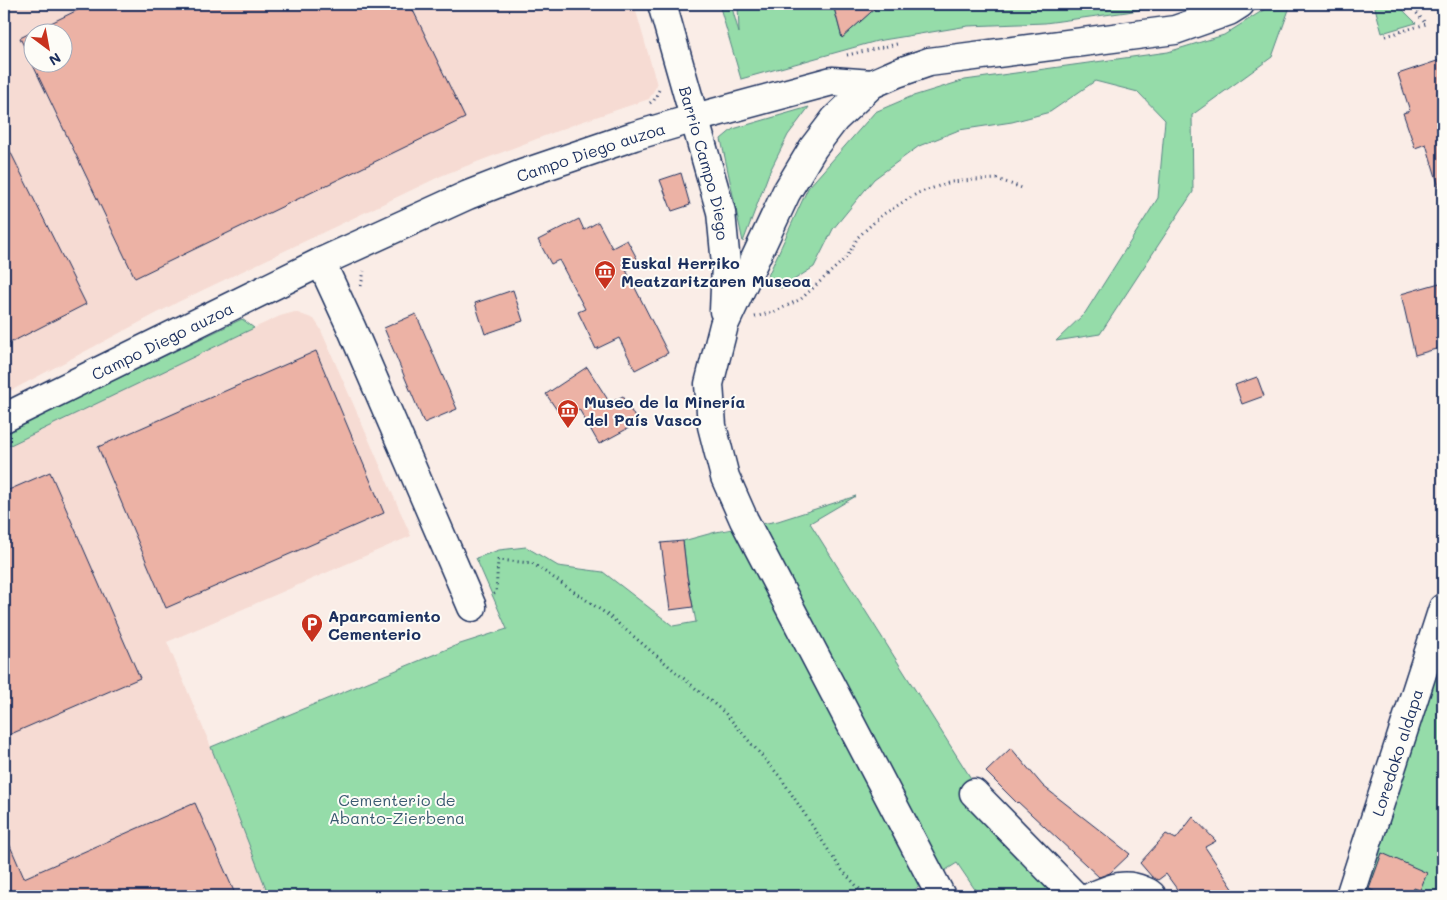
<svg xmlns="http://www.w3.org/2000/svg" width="1447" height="900" viewBox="0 0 1447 900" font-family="Mali,sans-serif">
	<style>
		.built { fill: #f6dbd3; fill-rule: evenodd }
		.green { fill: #95dca9; stroke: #588684 }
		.building { fill: #ecb2a5; stroke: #1b2f5e; fill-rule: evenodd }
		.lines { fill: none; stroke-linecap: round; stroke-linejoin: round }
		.minor-casing { stroke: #1b2f5e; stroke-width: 31 }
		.path { stroke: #1b2f5e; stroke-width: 3; stroke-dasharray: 1 4; stroke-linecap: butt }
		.minor { stroke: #fdfcf7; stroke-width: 28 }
		.labels { text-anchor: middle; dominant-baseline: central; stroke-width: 4; stroke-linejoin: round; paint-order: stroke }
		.street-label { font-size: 16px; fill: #1b2f5e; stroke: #fdfcf7 }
		.poi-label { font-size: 16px; font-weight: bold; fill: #1b2f5e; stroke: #fdfcf7; text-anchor: start }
		.park-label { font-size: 16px; fill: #3a5a71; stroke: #fdfcf7 }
	</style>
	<rect width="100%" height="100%" fill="#faede7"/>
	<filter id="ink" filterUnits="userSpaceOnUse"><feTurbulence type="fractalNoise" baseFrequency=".02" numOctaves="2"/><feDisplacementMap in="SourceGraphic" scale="10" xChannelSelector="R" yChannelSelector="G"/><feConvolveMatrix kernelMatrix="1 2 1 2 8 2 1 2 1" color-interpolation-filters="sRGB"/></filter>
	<g filter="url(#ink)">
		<path class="built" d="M 4,4 L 634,4 L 657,85 L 649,99 L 578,123 L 443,175 L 180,301 L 16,388 L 4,393 ZM 32,32 L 62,32 L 62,62 L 32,62 Z
			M 295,312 L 314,319 L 320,328 L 411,536 L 167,642 L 211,747 L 269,896 L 4,896 L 4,448 L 254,328 L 280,316 Z"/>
		<path class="green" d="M 719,4 L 731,4 L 739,33 L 738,4 L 833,4 L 842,38 L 880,4 L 1169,4 L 1127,12 L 1045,23 L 968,26 L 877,41 L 741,79 Z
			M 1273,4 L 1291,4 L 1272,57 L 1192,115 L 1193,192 L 1100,334 L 1056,341 L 1085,313 L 1158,198 L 1165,120 L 1138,92 L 1095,81 L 1050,112 L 1012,122 L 959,130 L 919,146 L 874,179 L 833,229 L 814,267 L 781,288 L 767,278 L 808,188 L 875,112 L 910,97 L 965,80 L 1168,52 L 1224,35 Z
			M 1374,4 L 1401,4 L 1402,9 L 1416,23 L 1382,33 Z
			M 809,107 L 788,135 L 769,173 L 743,242 L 721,139 L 733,129 Z
			M 242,319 L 254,328 L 4,448 L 4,433 Z
			M 856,496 L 810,523 L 972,780 L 1054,886 L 1046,896 L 987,896 L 976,891 L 957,863 L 906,895 L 907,896 L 269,896 L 211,747 L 457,645 L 507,629 L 476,558 L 499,550 L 526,547 L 558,566 L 603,572 L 673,626 L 696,622 L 687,576 L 683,541 L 716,532 L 778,521 Z
			M 1443,651 L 1443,886 L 1432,896 L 1361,896 Z"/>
		<path class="building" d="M 90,4 L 410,4 L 465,118 L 135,278 L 20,38 ZM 32,32 L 62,32 L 62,62 L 32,62 Z
			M 833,4 L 880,4 L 842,38 Z
			M 1443,59 L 1443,186 L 1439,187 L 1426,144 L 1415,148 L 1403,113 L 1410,111 L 1398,74 Z
			M 4,139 L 86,304 L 4,346 Z
			M 681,173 L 690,205 L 672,211 L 660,180 Z
			M 579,219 L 584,230 L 598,222 L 612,248 L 627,240 L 640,264 L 626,270 L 668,353 L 635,370 L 619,338 L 596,349 L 578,312 L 585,309 L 559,260 L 551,264 L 538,240 Z
			M 1443,282 L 1443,347 L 1415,355 L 1401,294 Z
			M 513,290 L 523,321 L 485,334 L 475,303 Z
			M 416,314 L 457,409 L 424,423 L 384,328 Z
			M 316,351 L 384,513 L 166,608 L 98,447 Z
			M 587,367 L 610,403 L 623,396 L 638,423 L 599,444 L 579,409 L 563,419 L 546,394 Z
			M 1257,377 L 1264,396 L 1242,404 L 1235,385 Z
			M 50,472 L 140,678 L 4,737 L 4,492 Z
			M 683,541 L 687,576 L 693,607 L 670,610 L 661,543 Z
			M 1011,748 L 1043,786 L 1130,854 L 1110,873 L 1099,877 L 1018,802 L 1017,803 L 986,772 Z
			M 195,803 L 236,896 L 4,896 L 4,832 L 24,878 Z
			M 1193,817 L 1216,841 L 1205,847 L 1238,896 L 1182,896 L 1166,874 L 1158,880 L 1152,877 L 1140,863 L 1166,834 L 1176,839 Z
			M 1382,853 L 1427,873 L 1420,890 L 1414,888 L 1411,896 L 1384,896 L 1369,889 Z"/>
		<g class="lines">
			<g class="minor-casing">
				<g id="minor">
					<path id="s1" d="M 662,4 L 721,212 L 726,264 L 724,311"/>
					<path d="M 321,262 L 351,327 L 472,607"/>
					<path id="s2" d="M 4,418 L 321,262 L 468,195 L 522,174 L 634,136 L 695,118 L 832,81 L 872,84"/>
					<path d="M 974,793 L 1075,896"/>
					<path d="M 941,896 L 744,520 L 725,477 L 712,426 L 709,384 L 724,325 L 786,193 L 813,148 L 835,119 L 872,84 L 897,73 L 929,62 L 1175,30 L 1229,11 L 1240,4"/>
					<path d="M 1093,896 C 1110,889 1124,882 1142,890 C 1146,892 1149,892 1152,896"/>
					<path id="s3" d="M 1350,896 L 1443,608"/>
				</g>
			</g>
			<path class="path" d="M 1386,36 L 1426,24 L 1409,4
				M 847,55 L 897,44
				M 650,103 L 654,100 L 659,90
				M 361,286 L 364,271
				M 755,317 L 776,311 L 801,299 L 847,257 L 858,237 L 882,215 L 918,193 L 951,182 L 974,180 L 997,179 L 1022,188
				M 494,594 L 496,593 L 498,560 L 532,563 L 608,615 L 725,713 L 781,778 L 840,868 L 866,896"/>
			<use href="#minor" class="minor"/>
		</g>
	</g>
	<defs>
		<g id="museum-pin" transform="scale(1.125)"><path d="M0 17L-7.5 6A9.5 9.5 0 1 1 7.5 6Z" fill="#c8321e" stroke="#fdfcf7"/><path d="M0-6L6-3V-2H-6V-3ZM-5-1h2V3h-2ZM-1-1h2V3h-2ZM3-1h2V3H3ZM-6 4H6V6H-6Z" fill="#fff"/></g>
		<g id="parking-pin" transform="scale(1.125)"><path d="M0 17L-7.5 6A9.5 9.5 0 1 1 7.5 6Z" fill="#c8321e" stroke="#fdfcf7"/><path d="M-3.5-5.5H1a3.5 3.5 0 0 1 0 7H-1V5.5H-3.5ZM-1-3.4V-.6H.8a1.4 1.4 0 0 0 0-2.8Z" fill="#fff"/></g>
	</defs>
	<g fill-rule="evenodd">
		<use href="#museum-pin" x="605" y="271"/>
		<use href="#museum-pin" x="568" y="410"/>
		<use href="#parking-pin" x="312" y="624"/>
	</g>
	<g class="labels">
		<g class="street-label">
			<text stroke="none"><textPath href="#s2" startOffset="645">Campo Diego auzoa</textPath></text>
			<text stroke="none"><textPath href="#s1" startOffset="165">Barrio Campo Diego</textPath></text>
			<text stroke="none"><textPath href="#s2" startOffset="176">Campo Diego auzoa</textPath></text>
			<text stroke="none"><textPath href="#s3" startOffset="151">Loredoko aldapa</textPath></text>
		</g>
		<g class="poi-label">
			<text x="621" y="262">Euskal Herriko<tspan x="621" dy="18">Meatzaritzaren Museoa</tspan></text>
			<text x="584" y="401">Museo de la Minería<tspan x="584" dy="18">del País Vasco</tspan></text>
			<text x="328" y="615">Aparcamiento<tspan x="328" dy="18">Cementerio</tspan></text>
		</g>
		<g class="park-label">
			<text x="397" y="799">Cementerio de<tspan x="397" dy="18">Abanto-Zierbena</tspan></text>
		</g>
	</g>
	<rect width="1447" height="900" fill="none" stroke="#fdfcf7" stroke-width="20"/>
	<rect x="10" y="10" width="1427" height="880" fill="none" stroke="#1b2f5e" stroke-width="2" filter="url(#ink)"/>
	<g transform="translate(48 48) rotate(148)"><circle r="24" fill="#fdfcf7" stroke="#a3aaba"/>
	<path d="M0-4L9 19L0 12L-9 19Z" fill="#c8321e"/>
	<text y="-8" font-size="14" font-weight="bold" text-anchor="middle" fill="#1b2f5e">N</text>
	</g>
</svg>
